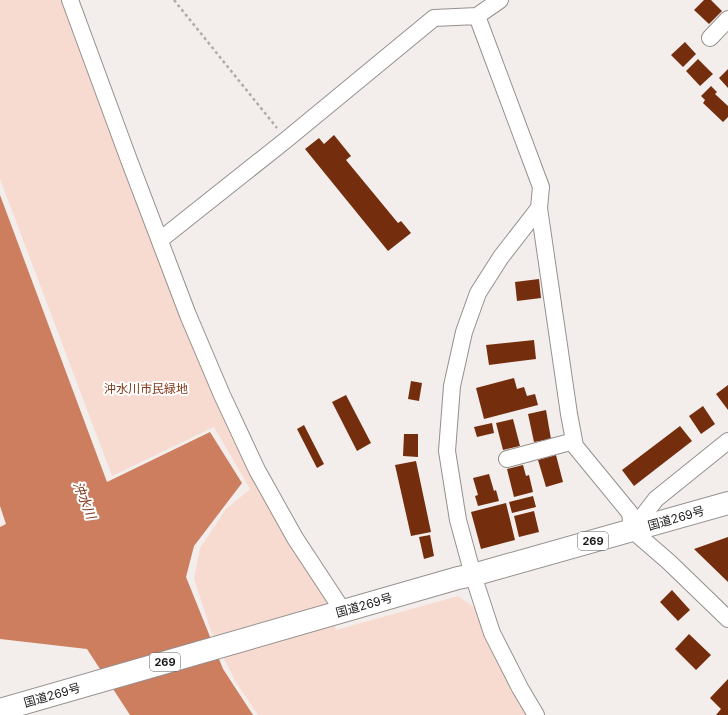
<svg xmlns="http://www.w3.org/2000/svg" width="728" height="715" viewBox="0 0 728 715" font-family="Inter,'Noto Sans JP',sans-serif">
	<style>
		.green { fill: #f8dbd0 }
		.water { fill: #cc7e5f }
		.building { fill: #742e0d }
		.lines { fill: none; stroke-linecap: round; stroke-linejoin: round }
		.minor-casing { stroke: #95908e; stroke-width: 18 }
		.highway-casing { stroke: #95908e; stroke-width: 24 }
		.path { stroke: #b0abaa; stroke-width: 2.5; stroke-dasharray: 3 3; stroke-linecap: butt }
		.minor { stroke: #fff; stroke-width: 16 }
		.highway { stroke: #fff; stroke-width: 22 }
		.labels { text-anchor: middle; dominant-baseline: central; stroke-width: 4; stroke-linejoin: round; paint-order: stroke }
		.shield { fill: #fff; stroke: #5f5e5e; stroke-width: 1 }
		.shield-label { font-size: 11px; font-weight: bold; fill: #1b1919 }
		.park-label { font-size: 12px; fill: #7f3716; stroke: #fff }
		.street-label { font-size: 12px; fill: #1b1919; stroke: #fff }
		.water-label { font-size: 13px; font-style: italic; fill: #7d3514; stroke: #fff }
	</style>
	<rect width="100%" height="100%" fill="#f3eeec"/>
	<path class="green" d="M 0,0 L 63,0 L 156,248 L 319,583 L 336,630 L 458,596 L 474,607 L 528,715 L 258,715 L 235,681 L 212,634 L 194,579 L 200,548 L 226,509 L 250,489 L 214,427 L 112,476 L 0,179 Z"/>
	<path class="water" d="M 0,195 L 107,482 L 210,432 L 242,483 L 194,546 L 186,577 L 223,669 L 253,715 L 130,715 L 87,649 L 0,639 L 0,527 L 6,524 L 0,506 Z"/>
	<path class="building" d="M 704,0 L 711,0 L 722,11 L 709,24 L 694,10 Z
		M 685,42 L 696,54 L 683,67 L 671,55 Z
		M 698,59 L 713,74 L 700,86 L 686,71 Z
		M 728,69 L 728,88 L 719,78 Z
		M 711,86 L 717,92 L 715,94 L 728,106 L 728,117 L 723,122 L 703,103 L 705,100 L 701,96 Z
		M 334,135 L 351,156 L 346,160 L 398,223 L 401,221 L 411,233 L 388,251 L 305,149 L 319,138 L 324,144 Z
		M 539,279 L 541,298 L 517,301 L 515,282 Z
		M 534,340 L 536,359 L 489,365 L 486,345 Z
		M 514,378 L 517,389 L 524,387 L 527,396 L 535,394 L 538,405 L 484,419 L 476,388 Z
		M 411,381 L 422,383 L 419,401 L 408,399 Z
		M 728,385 L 728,410 L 716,394 Z
		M 346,395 L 371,443 L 357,451 L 332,402 Z
		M 703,406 L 715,424 L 701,434 L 689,416 Z
		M 546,410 L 551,439 L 534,442 L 528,414 Z
		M 513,419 L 520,446 L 503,450 L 496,423 Z
		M 492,423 L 494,433 L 477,437 L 474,427 Z
		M 304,425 L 324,464 L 317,468 L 297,429 Z
		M 680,426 L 692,441 L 634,486 L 622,470 Z
		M 404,434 L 418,434 L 418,457 L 403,456 Z
		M 556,455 L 563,482 L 546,487 L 538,460 Z
		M 416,461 L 431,532 L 411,536 L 395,465 Z
		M 523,465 L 526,476 L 529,475 L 533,492 L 514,497 L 507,469 Z
		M 489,474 L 494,491 L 496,490 L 499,501 L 478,506 L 475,496 L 478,495 L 473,478 Z
		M 533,496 L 536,507 L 512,513 L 509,502 Z
		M 506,503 L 515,540 L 481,549 L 471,512 Z
		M 534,511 L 539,532 L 519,537 L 514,516 Z
		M 430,535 L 434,556 L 424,559 L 419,537 Z
		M 728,537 L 728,582 L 694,549 Z
		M 672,590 L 690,610 L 678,621 L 660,602 Z
		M 689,634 L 711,655 L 696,670 L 675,649 Z
		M 728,679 L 728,715 L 716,715 L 721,709 L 710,698 Z"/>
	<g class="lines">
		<g class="minor-casing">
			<path id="minor" d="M 70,0 L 129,160 L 188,315 L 222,395 L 257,470 L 295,538 L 343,611
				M 477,16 L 541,187 L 539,208 L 501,257 L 478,293 L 464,332 L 452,386 L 447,451 L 458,520 L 473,575 L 492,633 L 520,688 L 536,715
				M 710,38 L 728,19
				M 539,208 L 569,414 L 575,446 L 630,513 L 632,530 L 669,562 L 728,619
				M 160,240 L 286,140 L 434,18 L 477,16 L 500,0
				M 507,459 L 574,441
				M 632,530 L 656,499 L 728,441"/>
		</g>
		<g class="highway-casing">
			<path id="highway" d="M 0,710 L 458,578 L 473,575 L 728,503"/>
		</g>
		<path class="path" d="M 174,0 L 277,128"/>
		<use href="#minor" class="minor"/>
		<use href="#highway" class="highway"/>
	</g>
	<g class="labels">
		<g class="shield">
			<rect x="578" y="532" width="30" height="18" rx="3"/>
			<rect x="150" y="653" width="30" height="18" rx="3"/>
		</g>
		<g class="shield-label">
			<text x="593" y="541">269</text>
			<text x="165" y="662">269</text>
		</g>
		<g class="park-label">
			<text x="146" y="388">沖水川市民緑地</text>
		</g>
		<g class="street-label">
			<text transform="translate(676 518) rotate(-16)">国道269号</text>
			<text transform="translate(364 605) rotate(-16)">国道269号</text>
			<text transform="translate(52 695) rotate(-16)">国道269号</text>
		</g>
		<g class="water-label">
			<text transform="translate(85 500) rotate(68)">沖水川</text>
		</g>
	</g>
</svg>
